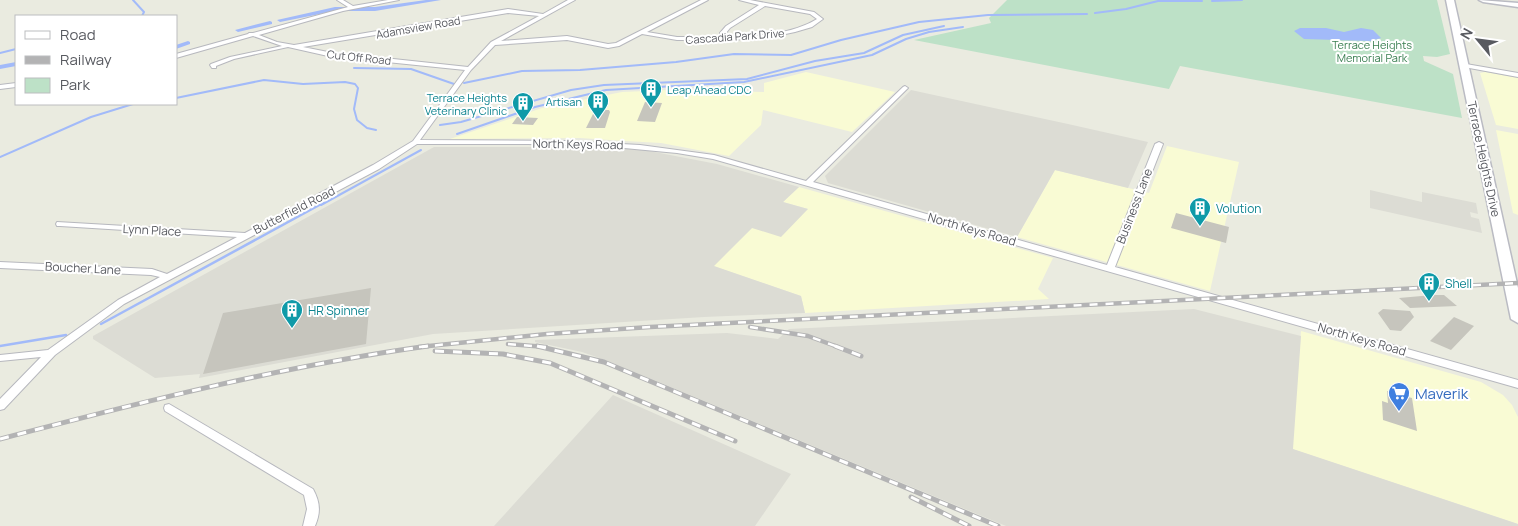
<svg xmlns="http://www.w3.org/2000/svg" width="1518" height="526" viewBox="0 0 1518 526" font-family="Manrope,sans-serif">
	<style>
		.commercial { fill: #f9fbd4 }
		.industrial { fill: #dcdcd4 }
		.green { fill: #bde1c7 }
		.water { fill: #a2baf9 }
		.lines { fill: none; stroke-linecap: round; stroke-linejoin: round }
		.stream-far1 { stroke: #a2baf9; stroke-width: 2 }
		.stream { stroke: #a2baf9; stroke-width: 2.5 }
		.canal { fill: #a2baf9; fill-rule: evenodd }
		.building { fill: #c6c5bd }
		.street-casing { stroke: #b7b8be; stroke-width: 2 }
		.secondary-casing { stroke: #babbc3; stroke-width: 3 }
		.street { fill: #fff; fill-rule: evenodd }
		.secondary { fill: #fff; fill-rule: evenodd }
		.rail-far1-casing { stroke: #b3b3b4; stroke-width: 4.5 }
		.rail-casing { stroke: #b3b3b4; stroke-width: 5 }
		.rail-far1 { stroke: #fff; stroke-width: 2.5; stroke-dasharray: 8; stroke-linecap: butt }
		.rail { stroke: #fff; stroke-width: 3; stroke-dasharray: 9; stroke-linecap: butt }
		.labels { text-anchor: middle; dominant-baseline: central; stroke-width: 4; stroke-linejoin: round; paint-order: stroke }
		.far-street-label { font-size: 11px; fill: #585a60; stroke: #fff }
		.far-park-label { font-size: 11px; fill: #397e50; stroke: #fff }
		.far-culture-label { font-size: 11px; fill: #0d838f; stroke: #fff; text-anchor: end }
		.street-label { font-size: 12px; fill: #585a60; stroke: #fff }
		.culture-label { font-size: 12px; fill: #0d838f; stroke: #fff; text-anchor: start }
		.near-shop-label { font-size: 15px; fill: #366cbe; stroke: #fff; text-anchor: start }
	</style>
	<rect width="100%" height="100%" fill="#eaebe0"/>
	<path class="commercial" d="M 806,72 L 895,92 L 852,132 L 763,110 L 761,125 L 729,156 L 661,143 L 625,141 L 580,138 L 450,139 L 542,108 L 622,92 L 669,90 L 764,92 L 764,83 Z
		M 1485,72 L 1518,78 L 1518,129 L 1496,125 L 1480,73 Z
		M 1496,130 L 1518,134 L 1518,215 L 1513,213 Z
		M 1167,146 L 1239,162 L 1210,291 L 1017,237 L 1055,170 L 1149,193 Z
		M 799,187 L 1053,258 L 1038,289 L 1049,299 L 805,313 L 801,296 L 713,266 L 752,228 L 808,209 L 783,202 Z
		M 1301,331 L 1481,382 L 1503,395 L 1512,405 L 1518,417 L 1518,524 L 1292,449 Z"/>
	<path class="industrial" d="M 911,90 L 1068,124 L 1148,142 L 1128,188 L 1055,170 L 1017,237 L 828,183 L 825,176 Z
		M 434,147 L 594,147 L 644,150 L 717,164 L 799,187 L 783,202 L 808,209 L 781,237 L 752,228 L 714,266 L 801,296 L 805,313 L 704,317 L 433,334 L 199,378 L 200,374 L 155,378 L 93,339 L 93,336 Z
		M 1370,190 L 1422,202 L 1422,192 L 1476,203 L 1478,214 L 1470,212 L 1471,217 L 1479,219 L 1482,233 L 1370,208 Z
		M 1194,309 L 1301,336 L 1293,449 L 1518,524 L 1518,526 L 1006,526 L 608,361 L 582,352 L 535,342 L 535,340 L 727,333 L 778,339 L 789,329 Z
		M 613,395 L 791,474 L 755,526 L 494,526 Z"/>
	<path class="green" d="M 1007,0 L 1437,0 L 1450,54 L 1437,57 L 1423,56 L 1424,61 L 1453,74 L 1462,118 L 1180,66 L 1169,89 L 914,40 L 991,23 L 989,18 Z"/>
	<path class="water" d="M 1300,28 L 1326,28 L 1344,32 L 1361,28 L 1373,30 L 1381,38 L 1371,41 L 1304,39 L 1294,31 Z"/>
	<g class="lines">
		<path class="stream-far1" d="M 133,0 L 144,12 L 142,16
			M 1212,1 L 1242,0
			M 1095,13 L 1126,9 L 1158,1 L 1202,1
			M 0,53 L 16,49
			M 354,68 L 411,69 L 454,84
			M 464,83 L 522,71 L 580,70 L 676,62 L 734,54 L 791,55 L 841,40 L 919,22 L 988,15 L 1087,14
			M 176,98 L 264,80 L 303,84 L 345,82 L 355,84 L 358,88 L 354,109 L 357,120 L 367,128 L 376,130
			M 440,125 L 461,122 L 571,90 L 604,85 L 747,79 L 815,61 L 864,53 L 903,35 L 944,26
			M 457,134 L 535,107 L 606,90 L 744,82 L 872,55 L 906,39 L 929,32 L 963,27
			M 0,157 L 91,117 L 133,104
			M 321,205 L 421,150"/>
		<path class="stream" d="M 101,324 L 323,203
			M 0,346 L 66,335"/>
		<path class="canal" d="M 426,0 L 441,0 L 375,11 L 335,11 L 280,22 L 277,20 L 335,7 L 375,7 Z
			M 270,21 L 272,22 L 272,24 L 238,32 L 235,30 Z
			M 188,41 L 190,42 L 190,44 L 176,49 L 176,45 Z
			M 16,62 L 16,66 L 0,69 L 0,65 Z"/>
	</g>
	<path class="building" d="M 645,102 L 662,103 L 655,122 L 637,121 Z
		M 595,110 L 609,110 L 610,112 L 605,128 L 586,128 Z
		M 517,117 L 538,118 L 533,125 L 512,124 Z
		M 1176,213 L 1229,227 L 1226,243 L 1171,228 Z
		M 371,288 L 366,344 L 203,374 L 223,313 Z
		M 1433,295 L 1444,295 L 1457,306 L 1410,308 L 1399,298 Z
		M 1383,309 L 1410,311 L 1414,317 L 1401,331 L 1390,330 L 1378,313 Z
		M 1454,317 L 1474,326 L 1451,350 L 1430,341 Z
		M 1387,391 L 1412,398 L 1417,431 L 1383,420 L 1382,401 L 1388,403 Z"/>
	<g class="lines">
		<g class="street-casing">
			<path id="street" d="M 337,0 L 343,0 L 353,6 L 388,0 L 399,0 L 343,11 L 259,35 L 277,42 L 294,45 L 508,9 L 543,14 L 568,0 L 575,0 L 501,41 L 567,36 L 608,44 L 616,43 L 701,0 L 708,0 L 647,32 L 677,37 L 721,37 L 720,33 L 726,26 L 759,5 L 739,0 L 750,0 L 814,12 L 823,19 L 812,27 L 795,32 L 776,36 L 733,40 L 677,40 L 642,34 L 619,46 L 608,48 L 567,40 L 495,45 L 471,70 L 420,140 L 565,141 L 640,145 L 714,155 L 806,181 L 903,87 L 905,86 L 908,88 L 907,89 L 813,182 L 1107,265 L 1155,144 L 1159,142 L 1163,144 L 1115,267 L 1518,380 L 1518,388 L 713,159 L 677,153 L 603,146 L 528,144 L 417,144 L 379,169 L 124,304 L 55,355 L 4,409 L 0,410 L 0,399 L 41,357 L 0,361 L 0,355 L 48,350 L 118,300 L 160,277 L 151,275 L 0,268 L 0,262 L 152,269 L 167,274 L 237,237 L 60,226 L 57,226 L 56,224 L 57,222 L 245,233 L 373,165 L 413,141 L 465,70 L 328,56 L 288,47 L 234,59 L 216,66 L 216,68 L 212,68 L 210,65 L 211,64 L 230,57 L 282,46 L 253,36 L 176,58 L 176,54 L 248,34 L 249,33 L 253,33 L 348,7 ZM 765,6 L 810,14 L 817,19 C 791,35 755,36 726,37 L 726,33 L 730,28 ZM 508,13 L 539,16 L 491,42 L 468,67 L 328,52 L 303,47 Z
				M 1466,64 L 1518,73 L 1518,77 L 1464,67 L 1463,66 Z
				M 16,83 L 16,87 L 0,89 L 0,85 Z
				M 169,404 L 313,489 C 320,502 321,512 315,526 L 303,526 L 307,509 L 304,495 L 165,411 L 164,408 L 165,405 Z"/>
		</g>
		<g class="secondary-casing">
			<path id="secondary" d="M 1446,0 L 1454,0 L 1518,288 L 1518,323 L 1511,319 Z
				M 1479,0 L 1518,3 L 1518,7 L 1483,2 Z"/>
		</g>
		<use href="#street" class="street"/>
		<use href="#secondary" class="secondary"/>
		<g class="rail-far1-casing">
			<path id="rail-far1" d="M 750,327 L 808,336 L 838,347
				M 508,344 L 546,347
				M 419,347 L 547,334 L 650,327 L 1518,283"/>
		</g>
		<g class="rail-casing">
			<path id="rail" d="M 537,346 L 604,362 L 998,526
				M 835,346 L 861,356
				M 435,351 L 503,354 L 550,363 L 735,441
				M 0,439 C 142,402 283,366 428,346
				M 911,497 L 969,526"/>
		</g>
		<use href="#rail-far1" class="rail-far1"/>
		<use href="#rail" class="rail"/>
	</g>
	<defs>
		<g id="building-pin" transform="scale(1.125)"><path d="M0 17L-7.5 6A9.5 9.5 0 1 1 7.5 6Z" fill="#0f9aa8" stroke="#fff"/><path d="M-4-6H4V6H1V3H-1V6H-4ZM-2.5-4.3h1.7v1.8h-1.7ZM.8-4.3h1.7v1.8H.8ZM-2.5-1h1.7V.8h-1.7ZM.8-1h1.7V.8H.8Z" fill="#fff"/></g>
		<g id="supermarket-pin" transform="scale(1.125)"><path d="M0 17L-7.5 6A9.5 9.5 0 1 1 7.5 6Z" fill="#3f7fe0" stroke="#fff"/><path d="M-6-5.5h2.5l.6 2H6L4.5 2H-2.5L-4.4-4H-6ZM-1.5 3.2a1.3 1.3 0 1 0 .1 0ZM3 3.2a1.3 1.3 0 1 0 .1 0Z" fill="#fff"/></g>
	</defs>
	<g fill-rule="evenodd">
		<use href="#building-pin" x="651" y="89"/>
		<use href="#building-pin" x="598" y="101"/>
		<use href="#building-pin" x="523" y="103"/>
		<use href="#building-pin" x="1200" y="208"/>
		<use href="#building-pin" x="1429" y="283"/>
		<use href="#building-pin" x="292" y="310"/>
		<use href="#supermarket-pin" x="1399" y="393"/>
	</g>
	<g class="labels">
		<g class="far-street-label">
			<text transform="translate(418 27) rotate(-10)">Adamsview Road</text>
			<text transform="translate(735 36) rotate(-4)">Cascadia Park Drive</text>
			<text transform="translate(359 57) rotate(6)">Cut Off Road</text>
		</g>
		<g class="far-park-label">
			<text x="1372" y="44">Terrace Heights<tspan x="1372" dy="13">Memorial Park</tspan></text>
		</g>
		<g class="far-culture-label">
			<text x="667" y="89" text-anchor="start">Leap Ahead CDC</text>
			<text x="507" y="97">Terrace Heights<tspan x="507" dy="13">Veterinary Clinic</tspan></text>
			<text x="582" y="101">Artisan</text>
		</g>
		<g class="street-label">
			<text transform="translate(578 144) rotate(1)">North Keys Road</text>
			<text transform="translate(1484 159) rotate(78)">Terrace Heights Drive</text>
			<text transform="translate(1134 206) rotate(-69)">Business Lane</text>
			<text transform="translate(294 210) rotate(-27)">Butterfield Road</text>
			<text transform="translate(972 229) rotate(16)">North Keys Road</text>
			<text transform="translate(152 230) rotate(3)">Lynn Place</text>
			<text transform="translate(83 268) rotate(3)">Boucher Lane</text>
			<text transform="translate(1362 339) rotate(16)">North Keys Road</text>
		</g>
		<g class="culture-label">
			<text x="1216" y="208">Volution</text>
			<text x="1445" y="283">Shell</text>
			<text x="308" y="310">HR Spinner</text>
		</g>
		<g class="near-shop-label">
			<text x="1415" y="393">Maverik</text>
		</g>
	</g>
	<rect x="15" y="15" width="162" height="90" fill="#ffffff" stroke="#bcbdbf"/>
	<rect x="25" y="31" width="25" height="8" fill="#ffffff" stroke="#bcbdbf"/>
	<text x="60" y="40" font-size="15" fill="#585a60">Road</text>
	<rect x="25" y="56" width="25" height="8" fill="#b3b3b4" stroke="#bcbdbf"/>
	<text x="60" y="65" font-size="15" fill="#585a60">Railway</text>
	<rect x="25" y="78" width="25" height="15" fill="#bde1c7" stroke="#bcbdbf"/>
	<text x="60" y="90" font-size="15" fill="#585a60">Park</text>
	<g transform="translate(1478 40) rotate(299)" stroke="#ffffff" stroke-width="4" paint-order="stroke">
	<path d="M0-4L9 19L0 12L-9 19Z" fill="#585a60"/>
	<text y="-8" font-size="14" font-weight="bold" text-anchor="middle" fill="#585a60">N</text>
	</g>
</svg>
